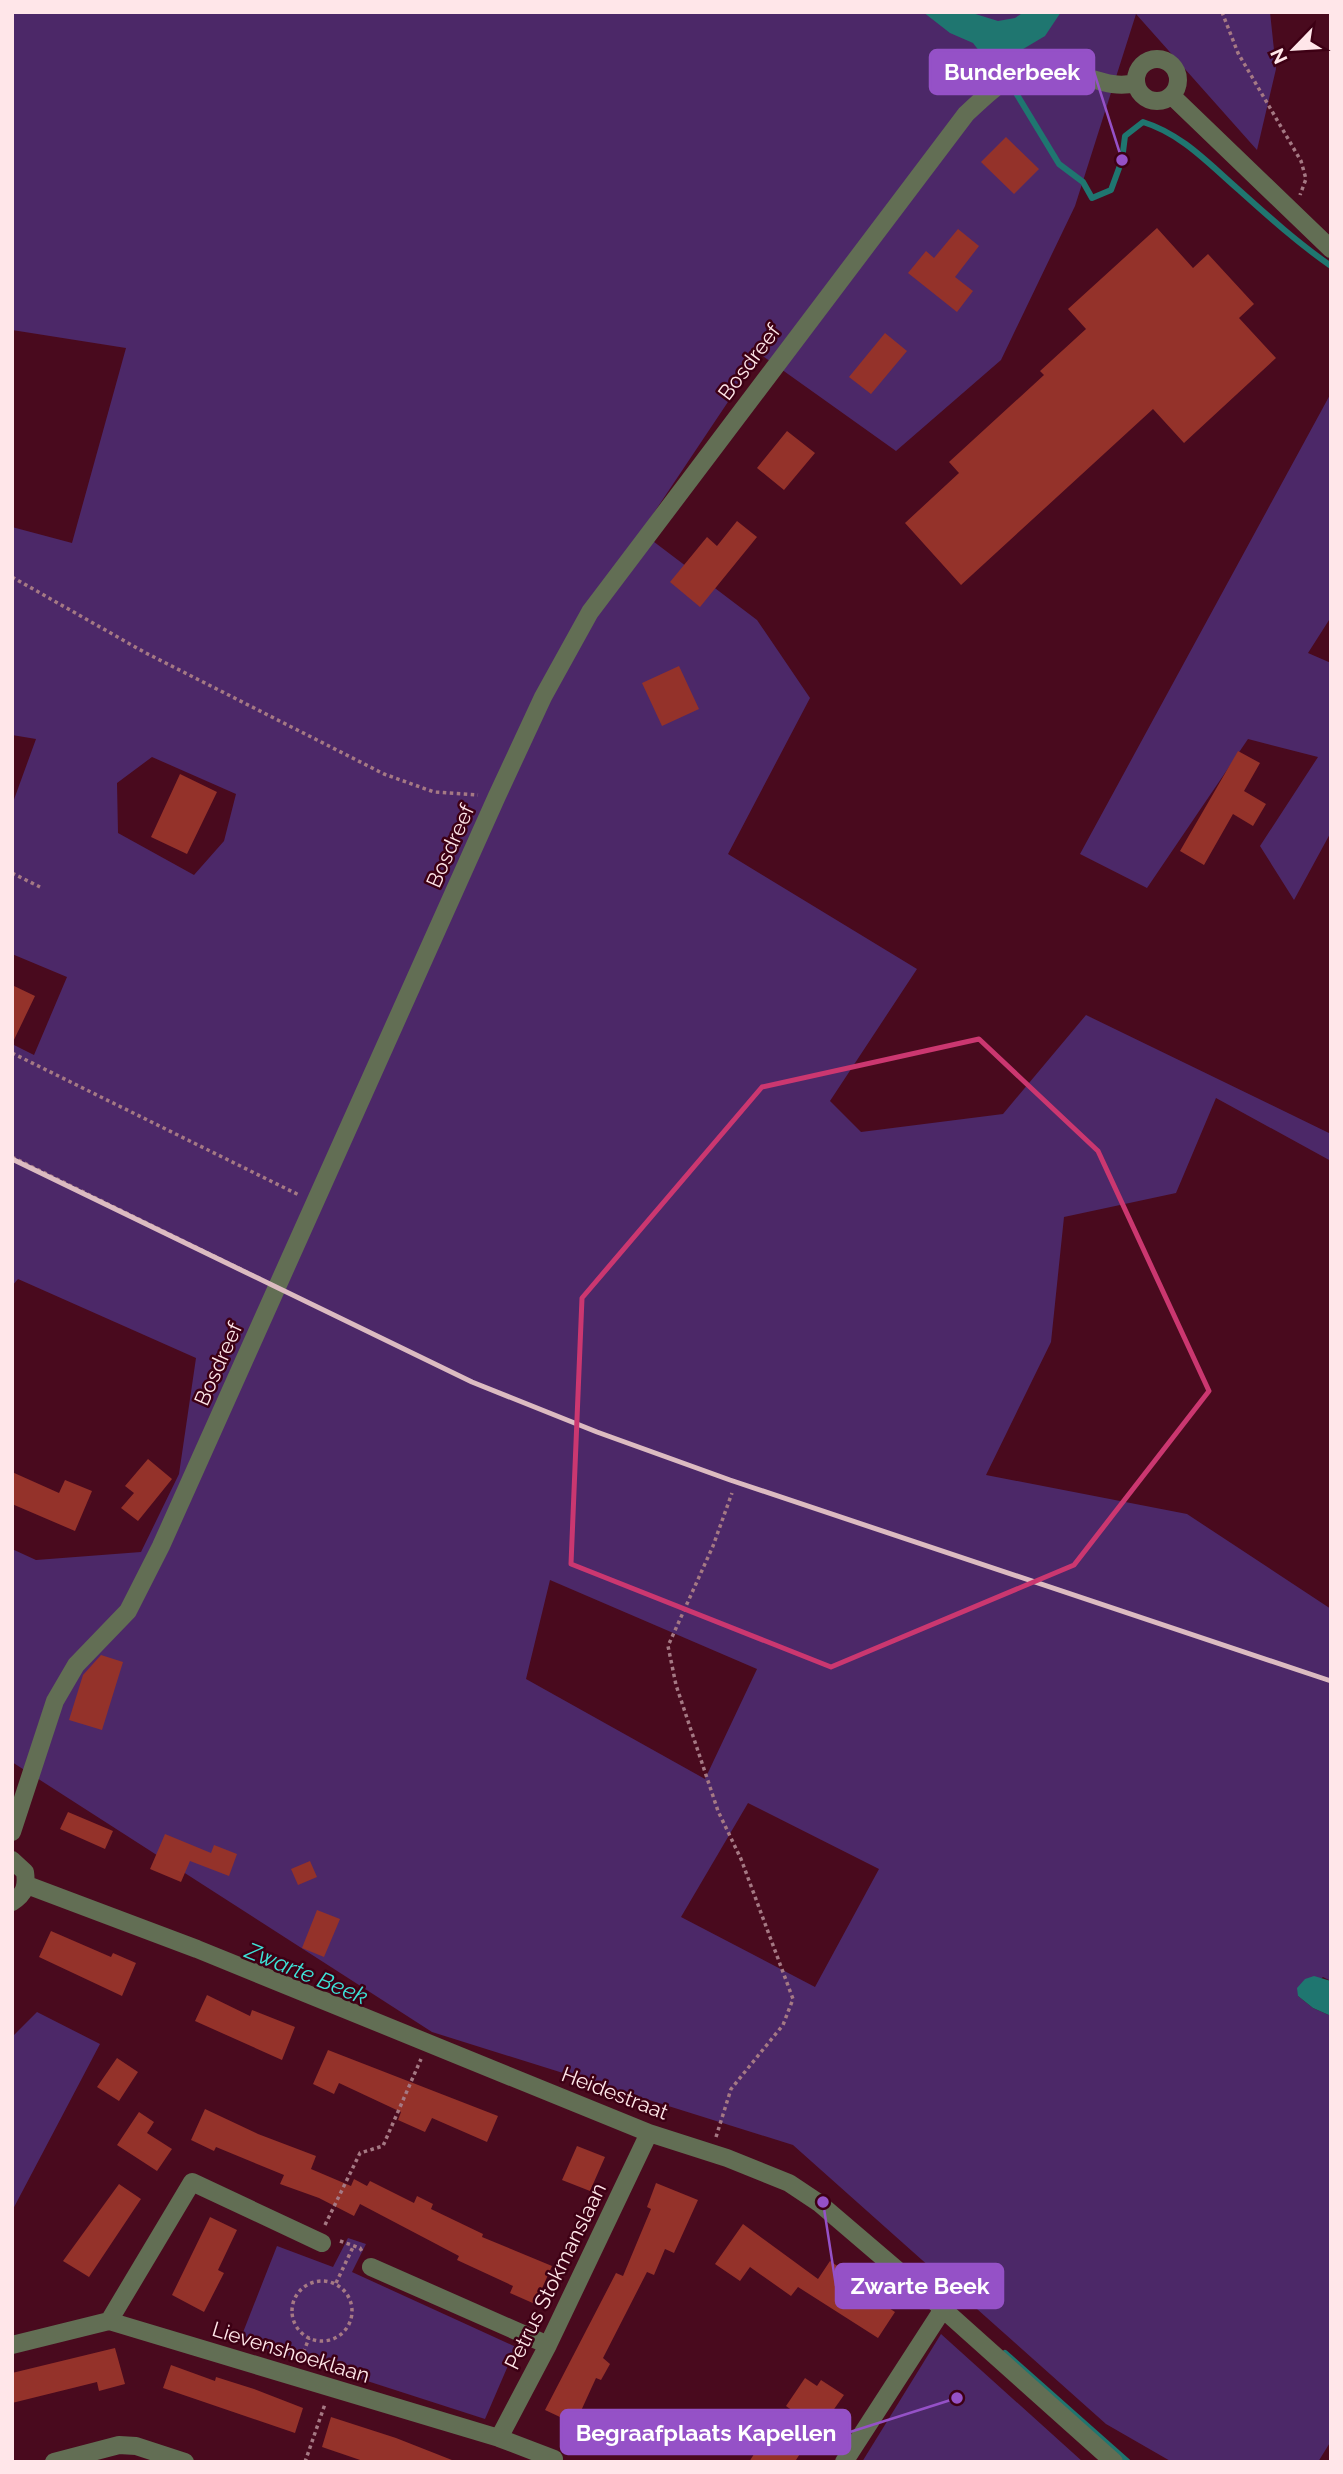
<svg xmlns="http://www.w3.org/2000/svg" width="1343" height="2474" viewBox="0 0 1343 2474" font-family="Raleway,sans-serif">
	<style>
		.green { fill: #4c2868; fill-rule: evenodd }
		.water { fill: #1f7670 }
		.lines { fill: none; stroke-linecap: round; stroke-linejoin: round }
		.stream { stroke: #1f7670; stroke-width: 6 }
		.building { fill: #94322a }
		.path { stroke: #a57984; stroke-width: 3.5; stroke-dasharray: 3.5 3.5; stroke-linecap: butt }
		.minor { stroke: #626e54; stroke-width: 18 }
		.rail { stroke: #dcbbc1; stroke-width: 5 }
		.marked { fill: none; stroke: #cb3770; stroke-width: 5; stroke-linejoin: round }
		.labels { text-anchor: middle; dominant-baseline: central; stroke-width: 5; stroke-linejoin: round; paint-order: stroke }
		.street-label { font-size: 21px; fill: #ffe6e9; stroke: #3d0014 }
		.water-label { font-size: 23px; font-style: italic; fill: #3ee1d6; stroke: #3d0014 }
		.leader { fill: none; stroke: #9551c7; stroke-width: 2.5 }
		.callout-dot { fill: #9551c7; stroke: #3d0014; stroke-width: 2.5 }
		.callout { fill: #9551c7; stroke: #9551c7; stroke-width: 2.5 }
		.callout-label { font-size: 23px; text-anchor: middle; font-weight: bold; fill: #fff }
	</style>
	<rect width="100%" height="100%" fill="#490a1e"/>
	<path class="green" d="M 12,12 L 1270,12 L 1276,69 L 1257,150 L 1136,14 L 1075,206 L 1001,360 L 896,451 L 760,354 L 641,532 L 757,620 L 810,698 L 728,854 L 917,969 L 830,1101 L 861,1132 L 1003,1114 L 1086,1015 L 1331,1134 L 1331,1161 L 1216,1098 L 1176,1193 L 1064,1217 L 1051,1342 L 986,1475 L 1187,1514 L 1331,1609 L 1331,1981 L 1323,1977 L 1298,1996 L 1313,2008 L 1331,2016 L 1331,2441 L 1318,2462 L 1172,2462 L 1106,2424 L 793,2145 L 432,2032 L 12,1762 L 12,1549 L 36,1560 L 141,1552 L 179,1474 L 196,1358 L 18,1279 L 12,1286 L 12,1044 L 34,1055 L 67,977 L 12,954 L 12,805 L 36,739 L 12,735 L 12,527 L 72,543 L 126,348 L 12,330 ZM 152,757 L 236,794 L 224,841 L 194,875 L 118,833 L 117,783 ZM 550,1580 L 757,1669 L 705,1779 L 526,1679 ZM 748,1803 L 879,1869 L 815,1987 L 681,1917 Z
		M 1331,393 L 1331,617 L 1308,653 L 1331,663 L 1331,832 L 1294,900 L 1260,846 L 1318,757 L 1248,739 L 1147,888 L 1080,854 Z
		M 37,2012 L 100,2044 L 12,2211 L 12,2037 Z
		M 348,2238 L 366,2244 L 352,2272 L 516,2347 L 485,2419 L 240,2340 L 277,2246 L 333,2267 Z
		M 941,2334 L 1083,2462 L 862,2462 Z"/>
	<path class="water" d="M 923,12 L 969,12 L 998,21 L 1015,18 L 1024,12 L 1061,12 L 1045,36 L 998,64 L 980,52 L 973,43 L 950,33 Z
		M 1314,1976 L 1331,1981 L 1331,2016 L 1313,2008 L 1298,1996 L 1297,1988 L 1305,1979 Z"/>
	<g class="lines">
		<path class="stream" d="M 998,64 L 1001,69
			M 1013,88 L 1059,164 L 1083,182 L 1092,198 L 1111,190 L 1122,160 L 1125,136 L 1143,122 C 1182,134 1209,164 1239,190 C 1269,217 1298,243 1331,266
			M 908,2268 L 945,2299
			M 1005,2353 L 1128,2462"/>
	</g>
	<path class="building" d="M 1006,137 L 1039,169 L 1014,194 L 981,162 Z
		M 1157,228 L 1193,268 L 1208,254 L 1254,304 L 1239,318 L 1276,358 L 1184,443 L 1153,409 L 961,585 L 905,523 L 959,473 L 949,462 L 1044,375 L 1040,371 L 1086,329 L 1068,309 Z
		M 958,229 L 979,246 L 955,277 L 973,291 L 957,312 L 908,273 L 926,251 L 934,258 Z
		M 885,333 L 907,351 L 871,394 L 849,377 Z
		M 787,431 L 815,453 L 784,490 L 757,468 Z
		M 737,521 L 757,537 L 700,607 L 670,582 L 707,537 L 717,546 Z
		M 679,666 L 699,709 L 662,726 L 642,683 Z
		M 1238,751 L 1260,763 L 1244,791 L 1266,804 L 1253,826 L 1233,814 L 1204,865 L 1180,851 Z
		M 180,774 L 217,792 L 187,854 L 151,837 Z
		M 12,985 L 35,996 L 12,1044 Z
		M 148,1459 L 172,1479 L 138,1521 L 121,1508 L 134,1493 L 125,1486 Z
		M 12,1472 L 59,1493 L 65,1480 L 92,1491 L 75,1531 L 12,1504 Z
		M 101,1655 L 123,1662 L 102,1730 L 69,1720 L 83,1675 Z
		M 68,1812 L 113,1831 L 105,1849 L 60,1829 Z
		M 165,1834 L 211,1853 L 214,1845 L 237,1854 L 229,1876 L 190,1861 L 181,1882 L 150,1869 Z
		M 310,1861 L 317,1877 L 298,1885 L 291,1869 Z
		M 317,1910 L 340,1919 L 324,1957 L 302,1948 Z
		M 51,1931 L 111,1957 L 113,1953 L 136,1963 L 122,1996 L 39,1957 Z
		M 207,1995 L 250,2016 L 252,2010 L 295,2027 L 282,2060 L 195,2021 Z
		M 328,2050 L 498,2116 L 487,2142 L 432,2118 L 425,2132 L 398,2120 L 401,2112 L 339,2083 L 334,2094 L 313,2084 Z
		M 117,2058 L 138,2072 L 119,2101 L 97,2087 Z
		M 205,2109 L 258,2134 L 316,2156 L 311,2169 L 351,2186 L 354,2179 L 367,2186 L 370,2181 L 414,2203 L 417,2196 L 433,2204 L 431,2209 L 483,2234 L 482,2237 L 552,2266 L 535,2304 L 510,2293 L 513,2286 L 457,2260 L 459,2256 L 360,2204 L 354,2216 L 319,2198 L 280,2184 L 284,2175 L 216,2147 L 214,2151 L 191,2140 Z
		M 139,2112 L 154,2122 L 147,2133 L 172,2149 L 157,2171 L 117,2145 Z
		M 577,2146 L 605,2157 L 590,2191 L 562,2180 Z
		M 656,2183 L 698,2200 L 674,2253 L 665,2249 L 654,2275 L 647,2272 L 603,2358 L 610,2364 L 601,2380 L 596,2378 L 575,2424 L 545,2410 L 616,2273 L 623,2276 L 651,2209 L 647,2207 Z
		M 119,2184 L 141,2199 L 89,2277 L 63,2261 Z
		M 210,2217 L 237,2230 L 218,2270 L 224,2273 L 204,2312 L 172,2295 Z
		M 743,2224 L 818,2279 L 830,2261 L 858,2280 L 854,2285 L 895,2312 L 878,2338 L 798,2287 L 791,2296 L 750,2267 L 740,2281 L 715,2264 Z
		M 115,2348 L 125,2384 L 99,2391 L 97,2382 L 12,2403 L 12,2373 Z
		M 171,2365 L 215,2381 L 216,2377 L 254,2389 L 303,2408 L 295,2433 L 163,2388 Z
		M 805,2378 L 817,2386 L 821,2380 L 844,2395 L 820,2429 L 817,2427 L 796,2460 L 798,2462 L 749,2462 L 763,2440 L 771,2445 L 793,2411 L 786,2406 Z
		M 331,2417 L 396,2438 L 457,2462 L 366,2462 L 322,2447 Z"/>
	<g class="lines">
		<path class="path" d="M 1222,12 L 1238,53 L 1301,161 L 1306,179 L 1300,195
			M 12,577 L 144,652 L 384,774 L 434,792 L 478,795
			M 12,873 L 40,887
			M 12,1053 L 299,1195
			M 12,1157 L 263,1280
			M 716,2137 L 731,2089 L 783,2025 L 793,1999 L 741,1859 L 718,1811 L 676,1685 L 668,1646 L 713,1546 L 732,1493
			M 325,2225 L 360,2153 L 383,2146 L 421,2059
			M 340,2241 L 360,2248 L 363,2253
			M292 2311a30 30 0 1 1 60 0a30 30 0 1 1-60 0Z
			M 336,2283 L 354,2245
			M 301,2359 L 309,2338
			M 305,2462 L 325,2404"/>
		<path class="minor" d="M1136 80a21 21 0 1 1 42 0a21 21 0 1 1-42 0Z
			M 1172,96 L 1331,249
			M 12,1832 L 55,1701 L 76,1665 L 128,1611 L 161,1546 L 497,796 L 543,697 L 590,612 L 966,114 C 1005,77 1026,58 1082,76 C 1100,81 1116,88 1135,83
			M 12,1860 L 25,1872 C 27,1886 25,1894 12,1902
			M 27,1885 L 197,1949 L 649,2133 L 727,2158 L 789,2183 L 819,2203 L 943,2309 L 1114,2462
			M 371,2267 L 548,2345
			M 109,2321 L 192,2182 L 322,2243
			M 12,2345 L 109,2321 L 499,2438 L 554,2459
			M 499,2438 L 548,2345 L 649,2133
			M 54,2462 L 119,2445 L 136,2446 L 185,2462
			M 844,2462 L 943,2309"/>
		<path class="rail" d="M 12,1159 L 472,1382 L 597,1432 L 730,1480 L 1331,1681"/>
	</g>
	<path class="marked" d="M 979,1039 L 1098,1151 L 1209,1391 L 1074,1565 L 831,1667 L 571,1564 L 582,1298 L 762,1087 Z"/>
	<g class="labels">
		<g class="street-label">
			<text transform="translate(749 362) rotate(-53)">Bosdreef</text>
			<text transform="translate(450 846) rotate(-66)">Bosdreef</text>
			<text transform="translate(218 1364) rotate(-66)">Bosdreef</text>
			<text transform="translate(615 2093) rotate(21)">Heidestraat</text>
			<text transform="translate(555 2276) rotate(-64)">Petrus Stokmanslaan</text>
			<text transform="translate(291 2352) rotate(17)">Lievenshoeklaan</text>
		</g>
		<g class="water-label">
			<text transform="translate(307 1973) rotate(22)">Zwarte Beek</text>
		</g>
	</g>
	<path class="leader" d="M1122 160L1094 72M823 2202L836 2286M957 2398L850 2432"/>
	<g class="callout-dot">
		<circle cx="1122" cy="160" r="7"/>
		<circle cx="823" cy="2202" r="7"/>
		<circle cx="957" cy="2398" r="7"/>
	</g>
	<g class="callout">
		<rect x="930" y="50" width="164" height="44" rx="7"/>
		<rect x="836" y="2264" width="167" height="44" rx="7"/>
		<rect x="561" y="2410" width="289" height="44" rx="7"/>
	</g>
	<g class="callout-label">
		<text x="1012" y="80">Bunderbeek</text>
		<text x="920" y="2294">Zwarte Beek</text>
		<text x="706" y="2441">Begraafplaats Kapellen</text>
	</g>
	<rect width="1343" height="2474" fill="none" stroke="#ffe6e9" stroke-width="28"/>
	<g transform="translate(1294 49) rotate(245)" stroke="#3d0014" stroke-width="5" paint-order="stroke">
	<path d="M0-5L12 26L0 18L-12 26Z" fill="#ffe6e9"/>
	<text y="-10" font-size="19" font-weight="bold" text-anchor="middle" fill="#ffe6e9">N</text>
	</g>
</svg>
